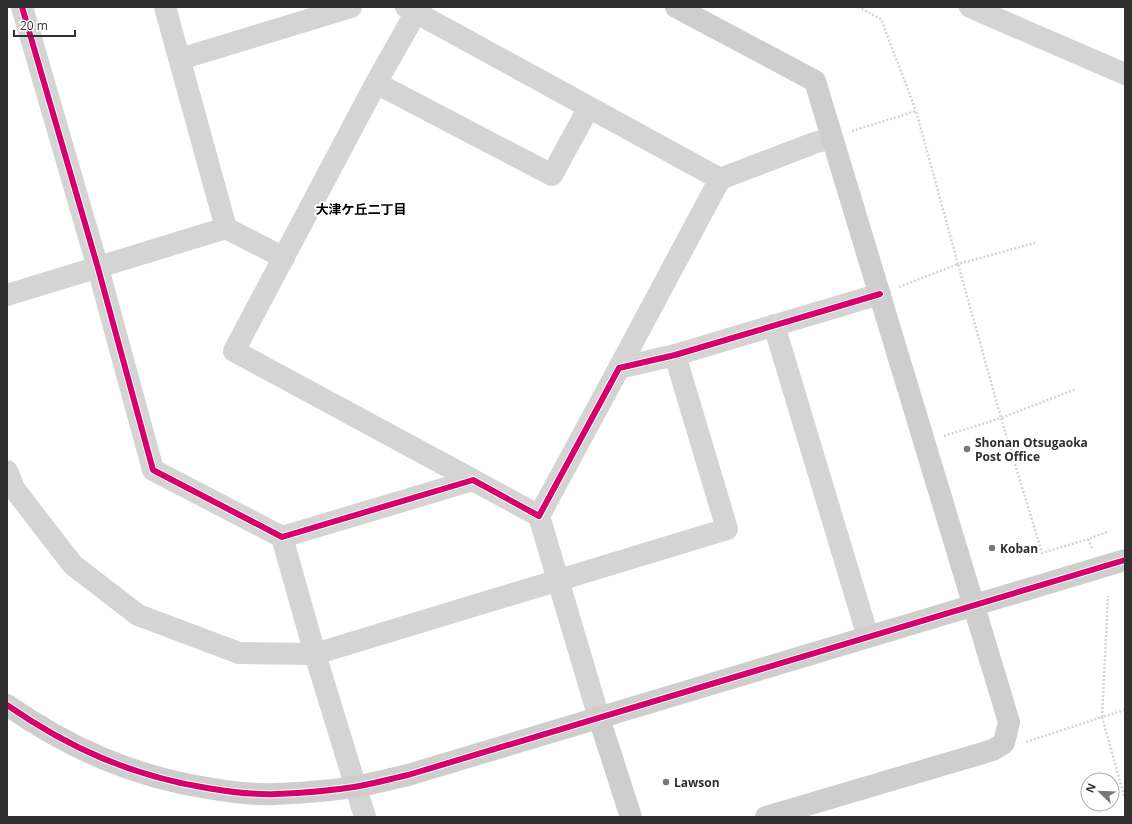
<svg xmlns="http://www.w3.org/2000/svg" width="1132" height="824" viewBox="0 0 1132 824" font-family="'Open Sans','Noto Sans JP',sans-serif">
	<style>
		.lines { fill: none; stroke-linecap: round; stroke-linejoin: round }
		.path { stroke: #d4d4d4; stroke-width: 2.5; stroke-dasharray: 2 2; stroke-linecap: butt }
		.street { stroke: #d4d4d4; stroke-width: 22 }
		.secondary { stroke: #cecece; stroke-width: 22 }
		.cycleway-casing { stroke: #fff; stroke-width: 8 }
		.cycleway { stroke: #d6006c; stroke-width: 6 }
		.poi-dot { fill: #787878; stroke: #fff; stroke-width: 1.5 }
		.labels { text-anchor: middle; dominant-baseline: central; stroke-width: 4; stroke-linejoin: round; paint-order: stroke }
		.poi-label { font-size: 12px; font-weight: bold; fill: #303030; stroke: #fff; text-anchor: start }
		.neighbourhood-label { font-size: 13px; font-weight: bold; fill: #000; stroke: #fff }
	</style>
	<rect width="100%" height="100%" fill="#fff"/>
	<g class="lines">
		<path class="path" d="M 858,7 L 881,19 L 916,111
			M 852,131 L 916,111 L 958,264 L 1035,243
			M 899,287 L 958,264 L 1001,418 L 1076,389
			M 944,436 L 1001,418 L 1042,553 L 1088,539
			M 1092,548 L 1088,539 L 1107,532
			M 1125,710 L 1102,717 L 1125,799
			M 1026,742 L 1102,717 L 1108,596"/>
		<path class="street" d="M 22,7 L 98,268 L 153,470 L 282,537 L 473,480 L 539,516 L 619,368 L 675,355 L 880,294
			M 165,7 L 226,228
			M 406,7 L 720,179
			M 419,7 L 376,83 L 234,351 L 473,480
			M 970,7 L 1125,74
			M 180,59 L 351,7
			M 376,83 L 552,175 L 589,107
			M 7,295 L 226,228 L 284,258
			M 774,325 L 868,637
			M 619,368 L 720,179 L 814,143 L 832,138
			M 7,471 L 15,490 L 73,565 L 138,615 L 239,653 L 315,654 L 727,529 L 675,355
			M 539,516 L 599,718
			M 282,537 L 315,654 L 365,817"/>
		<path class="secondary" d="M 676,7 L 815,81 L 1009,722 L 1004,743 L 993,750 L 766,817
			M 7,705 C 69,748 132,776 207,788 C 230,792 253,795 276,794 C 302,793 329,791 354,787 C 372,784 390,779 408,775 L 1125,560
			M 599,718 L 631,817"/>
		<g class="cycleway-casing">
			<path id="cycleway" d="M 22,7 L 98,268 L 153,470 L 282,537 L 473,480 L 539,516 L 619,368 L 675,355 L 880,294
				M 7,705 C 69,748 132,776 207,788 C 230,792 253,795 276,794 C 302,793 329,791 354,787 C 372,784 390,779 408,775 L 1125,560"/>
		</g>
		<use href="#cycleway" class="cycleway"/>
	</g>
	<g class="poi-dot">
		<circle cx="967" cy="449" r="4"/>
		<circle cx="992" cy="548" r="4"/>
		<circle cx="666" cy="782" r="4"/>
	</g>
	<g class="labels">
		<g class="poi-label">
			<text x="975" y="442">Shonan Otsugaoka<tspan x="975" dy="14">Post Office</tspan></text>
			<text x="1000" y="548">Koban</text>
			<text x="674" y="782">Lawson</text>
		</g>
		<g class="neighbourhood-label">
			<text x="361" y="209">大津ケ丘二丁目</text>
		</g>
	</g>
	<rect width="1132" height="824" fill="none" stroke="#303030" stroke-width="16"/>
	<g transform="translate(1100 792) rotate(293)"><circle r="19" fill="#ffffff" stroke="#acacac"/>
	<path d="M0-3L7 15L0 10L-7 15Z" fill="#787878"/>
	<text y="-6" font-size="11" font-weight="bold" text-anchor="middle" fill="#303030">N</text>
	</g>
	<path d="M14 30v6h61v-6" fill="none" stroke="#303030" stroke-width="2"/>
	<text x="20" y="30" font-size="12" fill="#303030" stroke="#ffffff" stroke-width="3" paint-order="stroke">20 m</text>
</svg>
